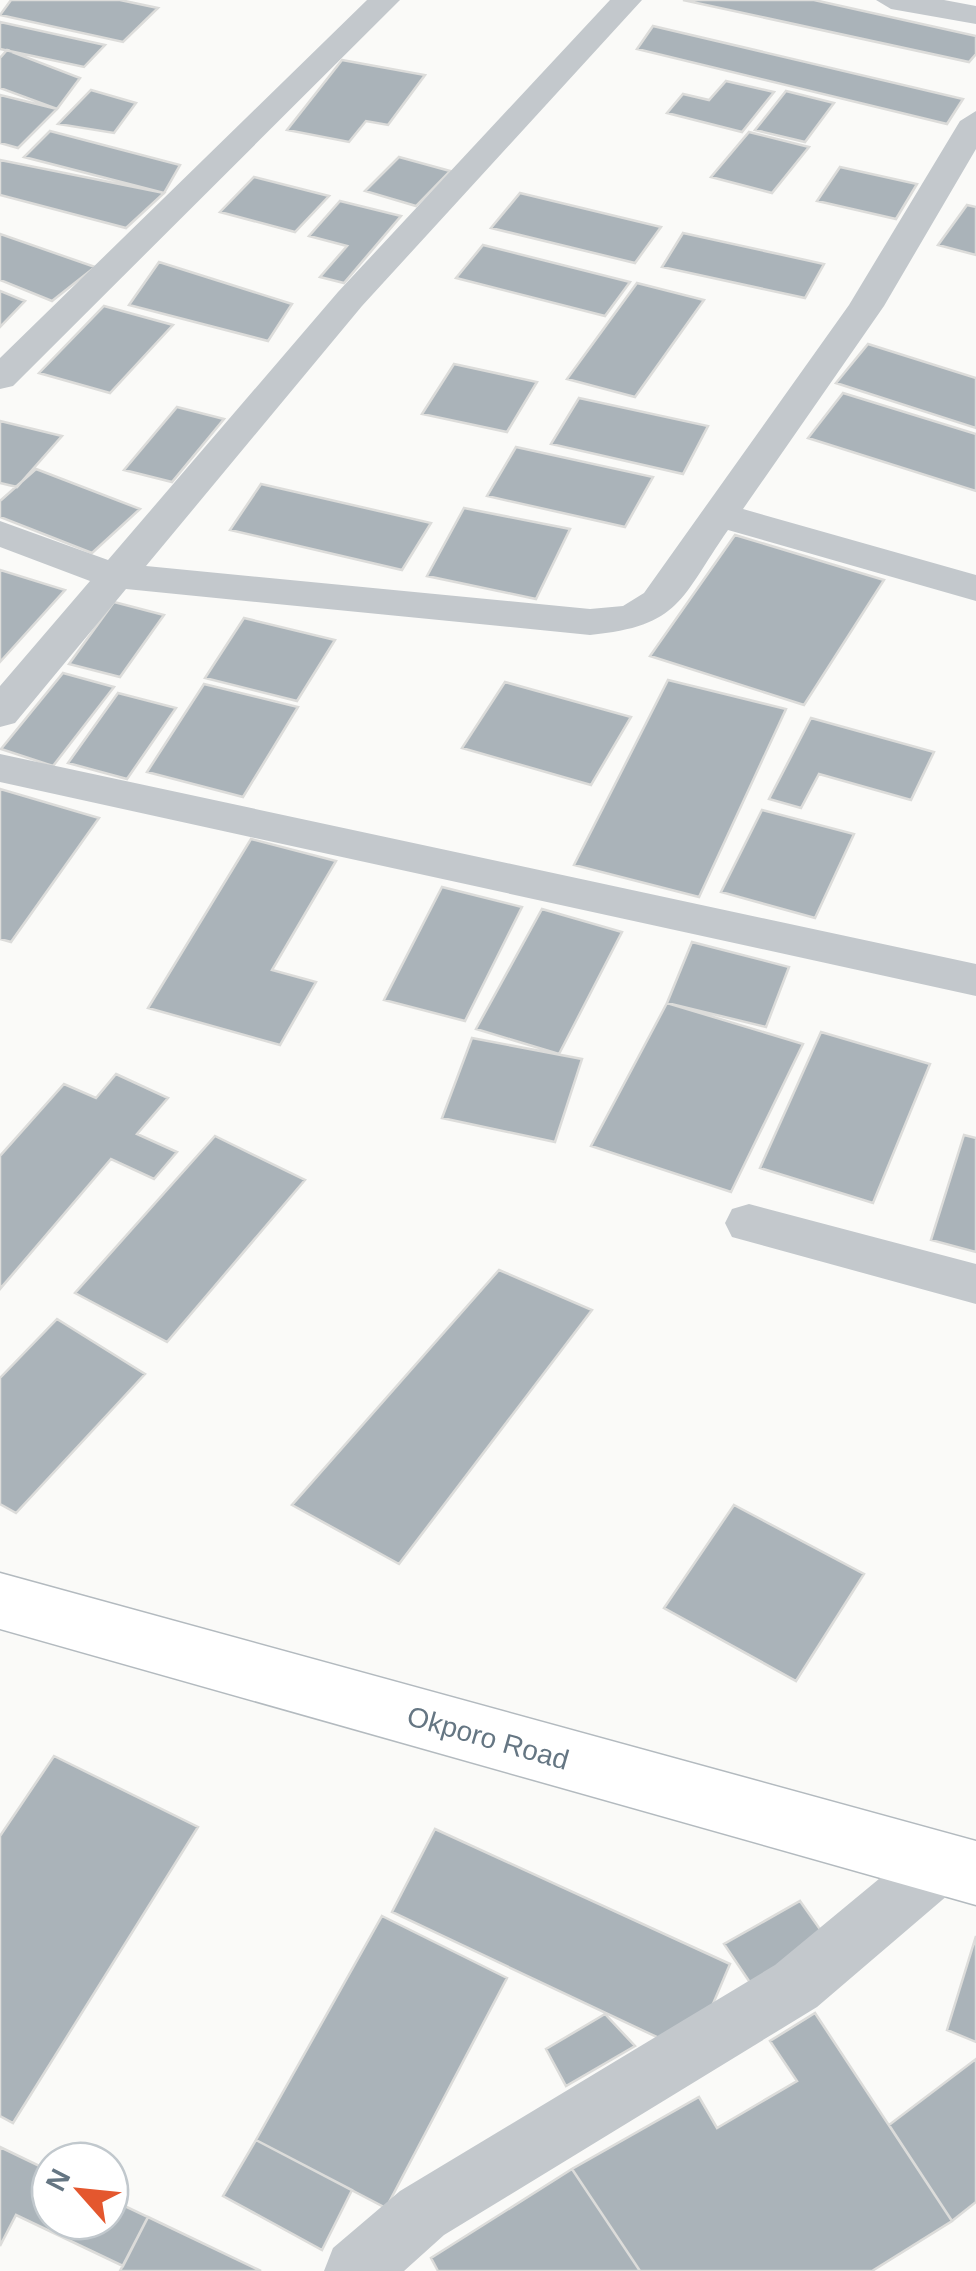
<svg xmlns="http://www.w3.org/2000/svg" width="976" height="2271" viewBox="0 0 976 2271" font-family="Helvetica,sans-serif">
	<style>
		.building { fill: #aab3b9; stroke: #dcdcda; stroke-width: 2.5 }
		.lines { fill: none; stroke-linecap: round; stroke-linejoin: round }
		.secondary-casing { stroke: #b3babf; stroke-width: 3 }
		.minor { fill: #c3c8cc; fill-rule: evenodd }
		.secondary { fill: #fff; fill-rule: evenodd }
		.labels { text-anchor: middle; dominant-baseline: central; stroke-width: 10; stroke-linejoin: round; paint-order: stroke }
		.street-label { font-size: 28px; fill: #657683; stroke: #fff }
	</style>
	<rect width="100%" height="100%" fill="#fafaf8"/>
	<path class="building" d="M 11,0 L 120,0 L 158,8 L 123,42 L 0,15 Z
		M 683,0 L 814,0 L 976,36 L 976,54 L 969,62 Z
		M 0,22 L 105,45 L 84,67 L 0,49 Z
		M 653,26 L 963,99 L 947,124 L 637,49 Z
		M 7,50 L 80,78 L 57,109 L 0,88 L 0,58 Z
		M 342,60 L 425,75 L 388,125 L 366,121 L 349,142 L 287,130 Z
		M 726,81 L 774,92 L 742,132 L 667,113 L 683,94 L 709,100 Z
		M 91,90 L 136,103 L 114,133 L 58,124 Z
		M 786,91 L 834,103 L 805,142 L 755,130 Z
		M 0,95 L 57,109 L 18,148 L 0,143 Z
		M 50,131 L 180,165 L 164,193 L 24,157 Z
		M 749,132 L 809,147 L 772,193 L 711,177 Z
		M 399,157 L 450,171 L 416,206 L 365,191 Z
		M 0,160 L 164,193 L 126,228 L 0,195 Z
		M 840,167 L 917,184 L 896,219 L 817,201 Z
		M 254,177 L 329,196 L 295,232 L 220,212 Z
		M 520,193 L 661,227 L 635,263 L 491,228 Z
		M 340,201 L 401,216 L 344,283 L 320,277 L 347,246 L 309,236 Z
		M 967,205 L 976,207 L 976,255 L 938,245 Z
		M 683,233 L 824,264 L 805,298 L 662,267 Z
		M 0,234 L 95,267 L 52,301 L 0,280 Z
		M 483,245 L 630,282 L 605,316 L 456,278 Z
		M 159,262 L 292,304 L 268,341 L 129,305 Z
		M 637,283 L 704,300 L 635,397 L 567,379 Z
		M 0,291 L 25,301 L 0,327 Z
		M 104,306 L 173,325 L 110,393 L 39,373 Z
		M 868,344 L 976,378 L 976,428 L 836,383 Z
		M 454,364 L 537,382 L 507,432 L 422,414 Z
		M 843,393 L 976,434 L 976,491 L 808,438 Z
		M 579,398 L 708,426 L 683,474 L 551,444 Z
		M 177,407 L 224,419 L 172,482 L 124,470 Z
		M 0,421 L 62,436 L 17,487 L 0,483 Z
		M 516,447 L 653,477 L 625,527 L 487,496 Z
		M 36,469 L 140,509 L 92,553 L 0,517 L 0,501 Z
		M 261,484 L 431,523 L 402,570 L 230,530 Z
		M 464,508 L 570,529 L 536,599 L 427,576 Z
		M 735,535 L 884,580 L 804,705 L 650,656 Z
		M 0,570 L 65,590 L 0,662 Z
		M 114,602 L 164,615 L 120,677 L 69,664 Z
		M 244,618 L 335,640 L 297,701 L 205,678 Z
		M 63,673 L 114,687 L 53,766 L 1,749 Z
		M 668,680 L 786,709 L 699,897 L 574,865 Z
		M 505,682 L 631,717 L 591,785 L 462,748 Z
		M 204,684 L 298,707 L 243,797 L 147,772 Z
		M 118,693 L 176,708 L 127,779 L 68,763 Z
		M 811,718 L 934,752 L 911,800 L 819,774 L 801,808 L 769,799 Z
		M 0,789 L 99,818 L 11,942 L 0,939 Z
		M 762,810 L 854,834 L 815,918 L 721,892 Z
		M 251,839 L 336,861 L 272,970 L 316,982 L 280,1045 L 148,1008 Z
		M 442,887 L 522,907 L 465,1021 L 384,1000 Z
		M 542,909 L 622,932 L 559,1054 L 476,1029 Z
		M 692,942 L 789,967 L 766,1027 L 667,1003 Z
		M 667,1003 L 803,1044 L 731,1192 L 591,1146 Z
		M 821,1032 L 930,1064 L 873,1203 L 760,1168 Z
		M 472,1038 L 582,1059 L 555,1142 L 442,1118 Z
		M 116,1074 L 168,1098 L 137,1134 L 177,1152 L 154,1179 L 111,1159 L 0,1289 L 0,1156 L 64,1084 L 96,1098 Z
		M 964,1135 L 976,1138 L 976,1252 L 931,1240 Z
		M 215,1136 L 305,1180 L 167,1342 L 75,1293 Z
		M 499,1270 L 592,1310 L 399,1564 L 292,1505 Z
		M 57,1319 L 145,1374 L 16,1513 L 0,1504 L 0,1378 Z
		M 734,1505 L 864,1574 L 796,1681 L 664,1608 Z
		M 54,1756 L 198,1827 L 13,2123 L 0,2116 L 0,1836 Z
		M 435,1829 L 730,1964 L 704,2025 L 661,2039 L 392,1912 Z
		M 800,1901 L 829,1942 L 753,1987 L 724,1944 Z
		M 382,1916 L 507,1978 L 386,2208 L 256,2140 Z
		M 976,1936 L 976,2042 L 947,2030 Z
		M 815,2013 L 952,2221 L 872,2271 L 640,2271 L 572,2169 L 699,2097 L 717,2128 L 797,2081 L 770,2041 Z
		M 605,2014 L 635,2046 L 566,2086 L 546,2049 Z
		M 976,2059 L 976,2202 L 952,2221 L 889,2125 Z
		M 256,2140 L 352,2190 L 322,2250 L 223,2196 Z
		M 0,2147 L 50,2171 L 50,2221 L 110,2221 L 110,2199 L 148,2217 L 123,2266 L 16,2215 L 0,2246 Z
		M 572,2169 L 640,2271 L 438,2271 L 431,2258 Z
		M 148,2217 L 261,2271 L 120,2271 Z"/>
	<g class="lines">
		<g class="secondary-casing">
			<path id="secondary" d="M 0,1573 L 976,1841 L 976,1905 L 0,1629 Z"/>
		</g>
		<path class="minor" d="M 367,0 L 400,0 L 13,386 L 0,389 L 0,358 Z
			M 610,0 L 642,0 L 362,306 L 146,566 L 590,609 L 623,606 L 644,593 L 849,305 L 960,121 L 976,111 L 976,149 L 884,306 L 743,509 L 976,575 L 976,601 L 728,530 C 680,599 681,626 590,635 L 126,589 L 15,723 L 0,727 L 0,686 L 90,581 L 0,547 L 0,521 L 108,560 L 338,292 Z
			M 876,0 L 944,0 L 976,6 L 976,24 L 891,9 Z
			M 0,754 L 976,964 L 976,996 L 0,782 Z
			M 749,1204 L 976,1264 L 976,1304 L 732,1237 L 725,1223 L 732,1209 Z
			M 941,1837 L 962,1845 L 970,1864 L 962,1883 L 817,2007 L 444,2235 L 404,2271 L 324,2271 L 333,2248 L 400,2191 L 775,1965 L 920,1845 Z"/>
		<use href="#secondary" class="secondary"/>
	</g>
	<g class="labels">
		<g class="street-label">
			<text transform="translate(488 1738) rotate(16)">Okporo Road</text>
		</g>
	</g>
	<g transform="translate(80 2191) rotate(297)"><circle r="48" fill="#ffffff" stroke="#c1c8cd" stroke-width="2.5"/>
	<path d="M0-8L18 38L0 25L-18 38Z" fill="#e4572e"/>
	<text y="-15" font-size="28" font-weight="bold" text-anchor="middle" fill="#657683">N</text>
	</g>
</svg>
